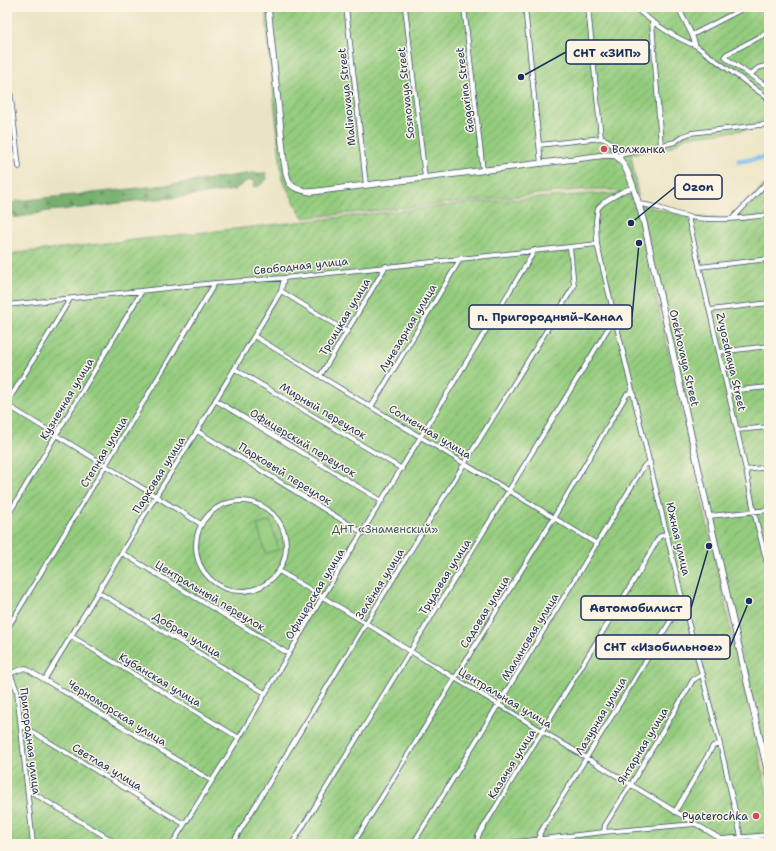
<svg xmlns="http://www.w3.org/2000/svg" width="776" height="851" viewBox="0 0 776 851" font-family="'Shantell Sans',sans-serif">
	<style>
		.forest { fill: url(#forest-firs); stroke: #497066 }
		.garden { fill: url(#garden-furrows); stroke: #587e6e }
		.pitch { fill: #94cc7e; stroke: #587e6e }
		.lines { fill: none; stroke-linecap: round; stroke-linejoin: round }
		.canal { stroke: #7bbdf0; stroke-width: 5 }
		.minor-casing { stroke: #3a4a6d; stroke-width: 5.5 }
		.tertiary-casing { stroke: #3a4a6d; stroke-width: 7 }
		.minor { stroke: #fff; stroke-width: 4 }
		.tertiary { stroke: #fff; stroke-width: 5.5 }
		.poi-dot { fill: #d1495b; stroke: #fcf5e5; stroke-width: 1.5 }
		.labels { text-anchor: middle; dominant-baseline: central; stroke-width: 3; stroke-linejoin: round; paint-order: stroke }
		.street-label { font-size: 11px; fill: #1b2f5e; stroke: #fcf5e5 }
		.poi-label { font-size: 11px; fill: #1b2f5e; stroke: #fcf5e5; text-anchor: start }
		.park-label { font-size: 11px; fill: #395666; stroke: #fcf5e5 }
		.leader { fill: none; stroke: #1b2f5e; stroke-width: 1.5 }
		.callout-dot { fill: #1b2f5e; stroke: #fcf5e5; stroke-width: 1.5 }
		.callout { fill: #fcf5e5; stroke: #1b2f5e; stroke-width: 1.5 }
		.callout-label { font-size: 12px; text-anchor: middle; font-weight: bold; fill: #1b2f5e }
	</style>
	<defs>
		<pattern id="forest-firs" width="22" height="20" patternUnits="userSpaceOnUse"><rect width="22" height="20" fill="#77b06d"/><path d="M5 1l3.5 6h-7zM16 11l3.5 6h-7z" fill="#61905d"/></pattern>
		<pattern id="garden-furrows" width="10" height="10" patternUnits="userSpaceOnUse"><rect width="10" height="10" fill="#94cc7e"/><path d="M-1 1l2-2M0 10L10 0M9 11l2-2" fill="none" stroke="#78a66a"/></pattern>
	</defs>
	<rect width="100%" height="100%" fill="#fcf5e5"/>
	<filter id="ink" filterUnits="userSpaceOnUse"><feTurbulence type="fractalNoise" baseFrequency=".025" numOctaves="2"/><feDisplacementMap in="SourceGraphic" scale="8" xChannelSelector="R" yChannelSelector="G"/><feConvolveMatrix kernelMatrix="1 2 1 2 8 2 1 2 1" color-interpolation-filters="sRGB"/></filter>
	<filter id="wash" filterUnits="userSpaceOnUse"><feTurbulence type="fractalNoise" baseFrequency=".012" numOctaves="4" result="noise"/><feDisplacementMap in="SourceGraphic" scale="16" xChannelSelector="R" yChannelSelector="G"/><feGaussianBlur stdDeviation="0.9" result="paint"/><feColorMatrix in="noise" values="0 0 0 0 0 0 0 0 0 0 0 0 0 0 0 0 0 1.4 0 .05"/><feComposite in="paint" operator="in"/></filter>
	<g filter="url(#wash)">
		<rect width="100%" height="100%" fill="#ebe4c4"/>
		<path class="forest" d="M 253,173 L 266,173 L 267,179 L 259,186 L 253,187 L 254,181 L 248,180 L 234,190 L 181,197 L 134,201 L 83,208 L 47,211 L 32,215 L 14,218 L 10,212 L 11,204 L 17,201 L 176,184 Z"/>
		<path class="garden" d="M 265,7 L 769,7 L 769,127 L 686,137 L 671,147 L 631,154 L 638,196 L 632,196 L 606,189 L 579,190 L 303,218 L 282,179 Z
			M 769,180 L 769,778 L 639,204 L 688,217 L 732,219 Z
			M 604,193 L 634,198 L 769,799 L 769,836 L 755,837 L 755,844 L 7,844 L 7,254 L 479,202 Z"/>
		<path class="pitch" d="M 270,521 L 279,549 L 266,554 L 257,525 Z"/>
		<g class="lines">
			<path class="canal" d="M 739,161 L 769,157"/>
		</g>
	</g>
	<g filter="url(#ink)">
		<g class="lines">
			<g class="minor-casing">
				<path id="minor" d="M 346,7 L 366,185
					M 405,7 L 425,178
					M 464,7 L 483,171
					M 525,7 L 541,164
					M 588,7 L 601,138 C 612,141 613,146 616,156 L 675,142 L 683,136 L 691,133 L 769,124
					M 634,7 C 653,23 673,37 696,46
					M 678,7 L 692,35 L 696,46 L 769,99
					M 652,22 L 661,146
					M 769,32 L 727,54 L 725,56 L 727,59 L 769,88
					M 692,35 L 746,7
					M 7,63 L 19,167
					M 750,75 L 758,68 L 769,65
					M 539,145 L 601,138
					M 634,187 L 623,191 L 603,203 L 598,208 L 596,220 L 597,244 L 684,606 L 720,744 L 741,837
					M 639,204 C 657,205 672,214 689,217 C 716,222 743,218 769,215
					M 688,217 L 746,470 L 754,512 L 769,571
					M 733,218 L 769,180
					M 699,267 L 769,259
					M 281,291 L 347,332
					M 7,305 L 215,283 L 284,278 L 597,244
					M 710,310 L 769,303
					M 254,336 L 597,544
					M 719,352 L 769,346
					M 235,369 L 402,469
					M 320,376 L 386,266
					M 728,391 L 769,387
					M 215,400 L 382,501
					M 7,403 L 70,299
					M 7,405 L 201,524
					M 371,407 L 461,258
					M 737,430 L 769,427
					M 197,431 L 363,533
					M 746,470 L 769,467
					M196 546a45 45 0 1 1 90 0a45 45 0 1 1-90 0Z
					M 709,516 L 769,510
					M 7,517 L 142,291
					M 122,553 L 289,654
					M 279,571 L 366,623 L 410,651 L 729,844
					M 98,592 L 265,693
					M 7,629 L 215,283
					M 71,636 L 239,738
					M 7,665 L 17,691 L 33,844
					M 11,673 L 25,668 L 212,781
					M 45,679 L 156,496 L 197,431 L 281,291 L 284,278
					M 21,725 L 184,824
					M 28,790 L 118,844
					M 675,812 L 713,746 L 720,744
					M 604,832 L 605,825 L 633,781 L 693,680 L 703,674
					M 751,837 L 769,842
					M 722,839 L 769,835
					M 539,840 L 540,833 L 671,620 L 679,609 L 684,606
					M 172,844 L 239,738 L 320,601 L 535,250
					M 232,844 L 366,623 L 574,286 L 570,247
					M 292,844 L 612,322 L 616,321
					M 353,844 L 554,517 L 627,394 L 633,392
					M 413,844 L 644,466 L 650,462
					M 477,844 L 478,836 L 639,572 L 659,537 L 667,533
					M 499,844 L 604,832 L 695,824"/>
			</g>
			<g class="tertiary-casing">
				<path id="tertiary" d="M 268,7 L 284,161 C 288,184 287,188 311,192 L 606,155 C 609,155 613,155 616,156 C 629,163 640,209 644,223 L 709,516 L 769,778"/>
			</g>
			<use href="#minor" class="minor"/>
			<use href="#tertiary" class="tertiary"/>
		</g>
	</g>
	<g class="poi-dot">
		<circle cx="604" cy="149" r="4"/>
		<circle cx="756" cy="816" r="4"/>
	</g>
	<g class="labels">
		<g class="street-label">
			<text transform="translate(465 90) rotate(-97)">Gagarina Street</text>
			<text transform="translate(406 93) rotate(-96)">Sosnovaya Street</text>
			<text transform="translate(347 97) rotate(-96)">Malinovaya Street</text>
			<text transform="translate(301 266) rotate(-6)">Свободная улица</text>
			<text transform="translate(345 317) rotate(-59)">Троицкая улица</text>
			<text transform="translate(408 328) rotate(-59)">Лучезарная улица</text>
			<text transform="translate(684 358) rotate(77)">Orekhovaya Street</text>
			<text transform="translate(731 362) rotate(77)">Zvyozdnaya Street</text>
			<text transform="translate(67 399) rotate(-59)">Кузнечная улица</text>
			<text transform="translate(323 411) rotate(31)">Мирный переулок</text>
			<text transform="translate(430 432) rotate(31)">Солнечная улица</text>
			<text transform="translate(303 443) rotate(31)">Офицерский переулок</text>
			<text transform="translate(104 452) rotate(-59)">Степная улица</text>
			<text transform="translate(285 474) rotate(32)">Парковый переулок</text>
			<text transform="translate(159 475) rotate(-58)">Парковая улица</text>
			<text transform="translate(678 539) rotate(77)">Южная улица</text>
			<text transform="translate(445 577) rotate(-58)">Трудовая улица</text>
			<text transform="translate(380 584) rotate(-58)">Зелёная улица</text>
			<text transform="translate(315 594) rotate(-59)">Офицерская улица</text>
			<text transform="translate(210 596) rotate(31)">Центральный переулок</text>
			<text transform="translate(485 612) rotate(-58)">Садовая улица</text>
			<text transform="translate(187 635) rotate(31)">Добрая улица</text>
			<text transform="translate(530 637) rotate(-59)">Малиновая улица</text>
			<text transform="translate(160 680) rotate(31)">Кубанская улица</text>
			<text transform="translate(505 698) rotate(31)">Центральная улица</text>
			<text transform="translate(117 713) rotate(32)">Черноморская улица</text>
			<text transform="translate(601 716) rotate(-59)">Лазурная улица</text>
			<text transform="translate(30 741) rotate(83)">Пригородная улица</text>
			<text transform="translate(643 746) rotate(-59)">Янтарная улица</text>
			<text transform="translate(512 764) rotate(-58)">Казачья улица</text>
			<text transform="translate(107 767) rotate(31)">Светлая улица</text>
		</g>
		<g class="poi-label">
			<text x="612" y="149">Волжанка</text>
			<text x="748" y="816" text-anchor="end">Pyaterochka</text>
		</g>
		<g class="park-label">
			<text x="385" y="529">ДНТ «Знаменский»</text>
		</g>
	</g>
	<path class="leader" d="M521 77L566 52M631 223L675 187M639 243L632 317M709 546L691 608M749 601L730 647"/>
	<g class="callout-dot">
		<circle cx="521" cy="77" r="4"/>
		<circle cx="631" cy="223" r="4"/>
		<circle cx="639" cy="243" r="4"/>
		<circle cx="709" cy="546" r="4"/>
		<circle cx="749" cy="601" r="4"/>
	</g>
	<g class="callout">
		<rect x="566" y="40" width="83" height="24" rx="4"/>
		<rect x="675" y="175" width="47" height="24" rx="4"/>
		<rect x="469" y="305" width="163" height="24" rx="4"/>
		<rect x="581" y="596" width="110" height="24" rx="4"/>
		<rect x="596" y="635" width="134" height="24" rx="4"/>
	</g>
	<g class="callout-label">
		<text x="607" y="57">СНТ «ЗИП»</text>
		<text x="698" y="191">Ozon</text>
		<text x="550" y="321">п. Пригородный-Канал</text>
		<text x="636" y="612">Автомобилист</text>
		<text x="663" y="651">СНТ «Изобильное»</text>
	</g>
	<rect width="776" height="851" fill="none" stroke="#fcf5e5" stroke-width="24"/>
</svg>
